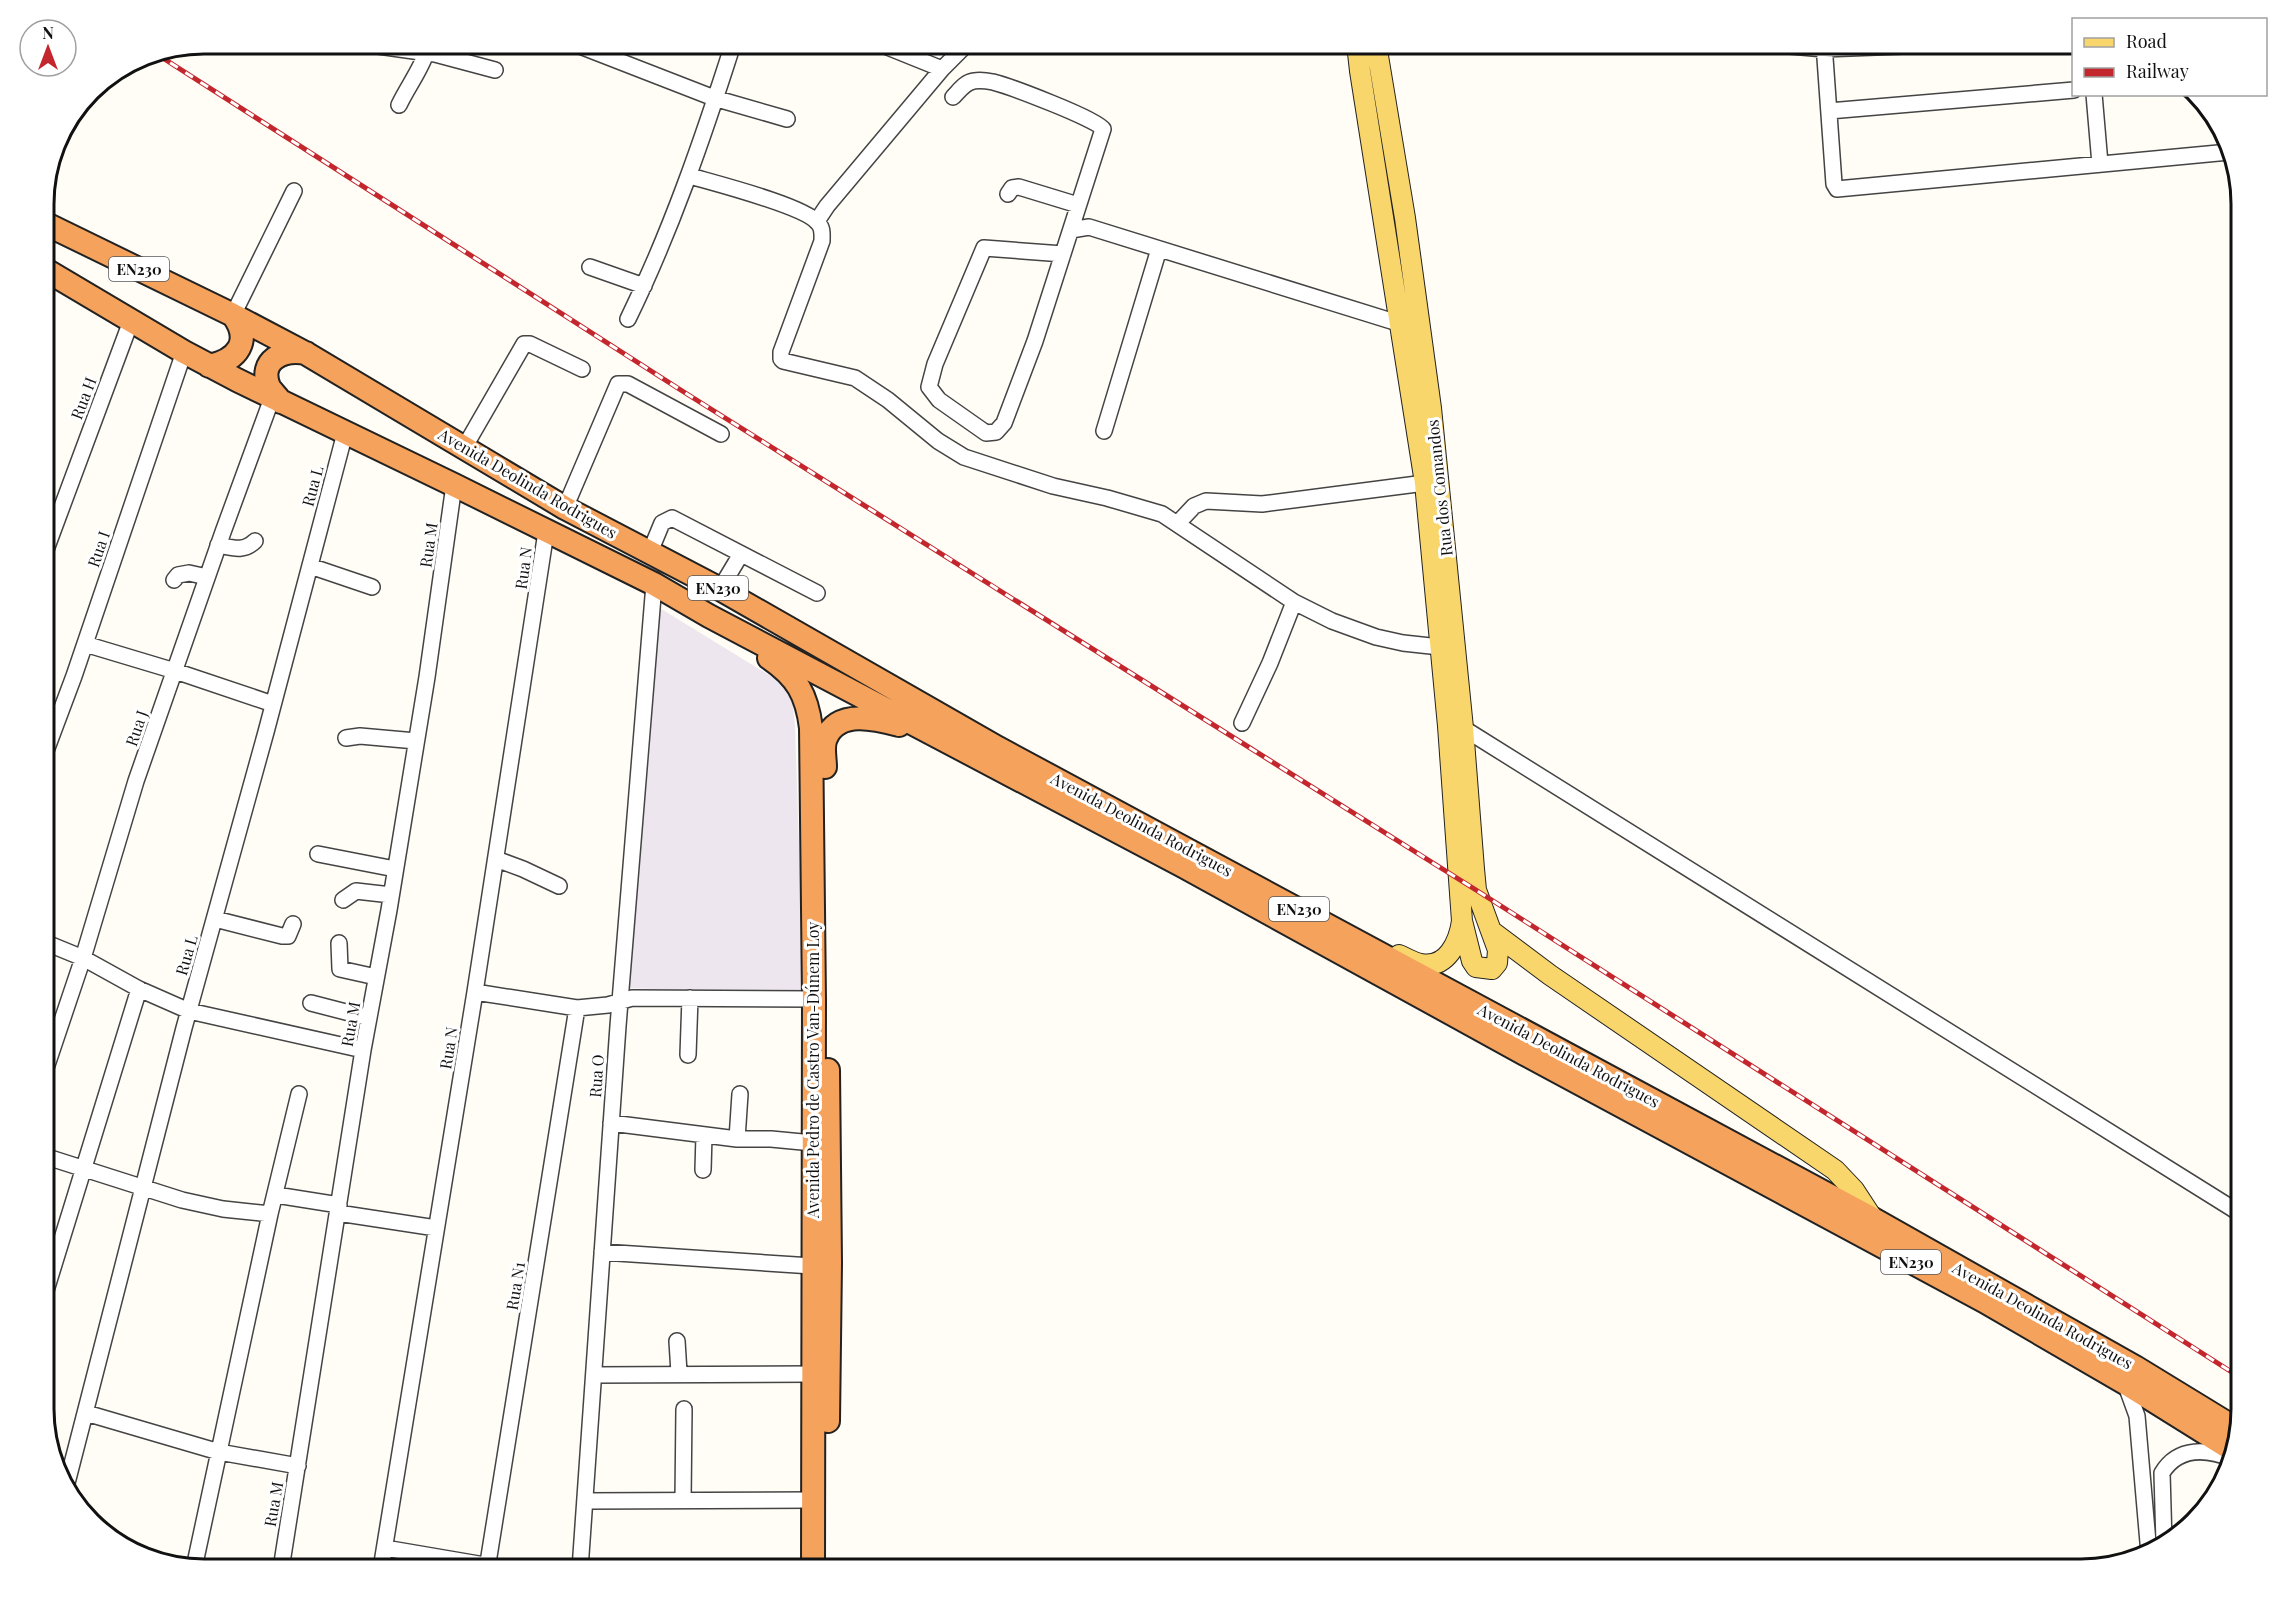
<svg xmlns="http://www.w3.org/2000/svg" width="2285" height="1613" viewBox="0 0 2285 1613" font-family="'Playfair Display',serif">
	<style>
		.industrial { fill: #eee6ef }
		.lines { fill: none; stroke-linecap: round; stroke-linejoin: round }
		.minor-casing { stroke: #444; stroke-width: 18 }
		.major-casing { stroke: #222; stroke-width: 22 }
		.highway-casing { stroke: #222; stroke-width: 26 }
		.minor { stroke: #fff; stroke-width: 15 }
		.major { stroke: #f9d66b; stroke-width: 20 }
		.highway { stroke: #f5a25d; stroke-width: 22 }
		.rail-casing { stroke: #c4262e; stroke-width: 5 }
		.rail { stroke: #fff; stroke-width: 3; stroke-dasharray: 9; stroke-linecap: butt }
		.labels { text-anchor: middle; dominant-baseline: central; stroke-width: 6; stroke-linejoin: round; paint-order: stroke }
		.shield { fill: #fff; stroke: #585858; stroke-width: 1.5 }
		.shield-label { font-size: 15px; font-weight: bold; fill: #111 }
		.street-label { font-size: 16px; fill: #111; stroke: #fff }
		.rim { fill: none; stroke: #111; stroke-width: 3 }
	</style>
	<rect width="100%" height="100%" fill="#fffdf5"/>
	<path class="industrial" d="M 658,607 L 774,678 L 792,697 L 795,726 L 804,994 L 627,988 Z"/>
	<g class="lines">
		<g class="minor-casing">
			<path id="minor" d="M 364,44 L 435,54 L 495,70
				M 575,44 L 714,98 L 787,119
				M 880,44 L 942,69
				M 1768,44 L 1824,49 L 1955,44
				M 1824,44 L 1834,184 L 1837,189 L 2229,152
				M 2094,94 L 2100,164
				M 953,97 C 959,91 965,82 974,81 C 979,80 988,81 993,82 C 1009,86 1097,119 1103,129 L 1035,341 L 1004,423 L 996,432 L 986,433 L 939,400 L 929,387 L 935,364 L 984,248 L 1063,254
				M 399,105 C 407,88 421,69 426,53
				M 1829,111 L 2074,90
				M 690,176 C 714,183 805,206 818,223 C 823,228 822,234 822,241 L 781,352 L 781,359 L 783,361 L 855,378 L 888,400 L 938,441 L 964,457 L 1053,486 L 1107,498 L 1162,514 L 1294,602 L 1332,621 L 1376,637 L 1403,643 L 1440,647
				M 1008,194 L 1012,188 L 1019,187 L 1078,205
				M 817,221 L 827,206 L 942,69 L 967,44
				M 1071,230 L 1089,227 L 1401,324
				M 590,267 L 644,286
				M 233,315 L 294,191
				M 628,319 C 671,231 703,138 733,44
				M 1104,431 L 1159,249
				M 464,448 L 524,344 L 530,344 L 582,369
				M 565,508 L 618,384 L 628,384 L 721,434
				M 1177,524 L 1194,506 L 1206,501 L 1262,504 L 1425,483
				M 218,545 C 233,548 244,552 255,541
				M 650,552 L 662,523 L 672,518 L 817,593
				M 44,555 L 131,321
				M 310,566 L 372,587
				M 174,580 L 178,575 L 189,573 L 207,577
				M 720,589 L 741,554
				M 85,644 L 175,671 L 273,704
				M 1242,723 L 1270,663 L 1294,602
				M 1463,728 L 2241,1214
				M 346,738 L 360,736 L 416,741
				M 44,756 L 74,676 L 184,352
				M 318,854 L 395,869
				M 496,859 L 523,869 L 559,886
				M 343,900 L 356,891 L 391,895
				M 215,919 L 282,936 L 288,936 L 293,924
				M 44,942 L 83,958 L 139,989 L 189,1011 L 363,1050
				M 339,943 L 340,969 L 376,977
				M 475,992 L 577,1008 L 608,1005 L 632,998 L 814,999
				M 311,1003 L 369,1018
				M 688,1055 L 690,998
				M 44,1074 L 83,958 L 136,781 L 223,532 L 272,398
				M 611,1123 L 737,1139 L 771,1139 L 813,1143
				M 737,1139 L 740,1094
				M 44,1156 L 182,1200 L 223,1209 L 270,1214
				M 703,1170 L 704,1135
				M 276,1195 L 339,1205
				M 338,1213 L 436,1228
				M 602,1252 L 812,1266
				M 44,1297 L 139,989
				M 677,1341 L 679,1373
				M 594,1375 L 812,1374
				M 2125,1383 L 2137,1416 L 2149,1554
				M 86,1413 L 219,1452 L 298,1466
				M 66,1487 L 184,1028 L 266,732 L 345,433
				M 683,1500 L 684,1409
				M 585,1501 L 813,1500
				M 2164,1543 L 2162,1473 C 2178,1446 2208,1449 2233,1459
				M 385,1548 L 508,1569
				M 194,1568 L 270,1214 L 299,1094
				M 281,1569 L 363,1050 L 389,910 L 427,677 L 454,485
				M 381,1569 L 475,992 L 546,532
				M 487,1569 L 577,1008
				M 580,1569 L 618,1026 L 654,584"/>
		</g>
		<g class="major-casing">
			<path id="major" d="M 1357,44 L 1360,71 L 1425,483 L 1448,726 L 1462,921 L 1472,961 L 1476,967 L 1492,969 L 1497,963 L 1498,950 L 1476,890 L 1474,869 L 1463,728 L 1431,408 L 1405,218 L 1376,44
				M 1494,933 L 1550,975 L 1835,1170 L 1854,1190 L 1873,1219
				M 1399,955 C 1406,958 1414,963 1421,964 C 1447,969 1459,942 1462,921"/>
		</g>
		<g class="highway-casing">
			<path id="highway" d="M 44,223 L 233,315 L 307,354 L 565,508 L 720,589 L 998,748 L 1873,1219 L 2135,1367 L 2238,1430
				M 44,269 L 184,352 L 237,380 L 454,485 L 654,584 L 709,616 L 1183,866 L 1525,1054 L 1984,1301 L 2125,1383 L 2234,1451
				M 209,366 C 238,360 252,341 233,315
				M 281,402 C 278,397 272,392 269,387 C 258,360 283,349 306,353
				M 769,658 C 797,677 807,695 811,728 L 814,999 L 813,1569
				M 825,767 C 825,758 822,746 826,738 C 838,709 876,719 899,725
				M 828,1421 L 830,1263 L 828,1070"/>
		</g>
		<use href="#minor" class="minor"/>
		<use href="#major" class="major"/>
		<use href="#highway" class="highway"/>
		<g class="rail-casing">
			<path id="rail" d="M 155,53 L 687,394 L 1476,890 L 2241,1378"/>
		</g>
		<use href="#rail" class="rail"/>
	</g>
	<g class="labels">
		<g class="shield">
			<rect x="109" y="257" width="60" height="24" rx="4.5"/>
			<rect x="688" y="576" width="60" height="24" rx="4.5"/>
			<rect x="1269" y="897" width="60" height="24" rx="4.5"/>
			<rect x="1881" y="1250" width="60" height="24" rx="4.5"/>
		</g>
		<g class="shield-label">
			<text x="139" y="269">EN230</text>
			<text x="718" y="588">EN230</text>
			<text x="1299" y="909">EN230</text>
			<text x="1911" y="1262">EN230</text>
		</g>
		<g class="street-label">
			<text transform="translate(83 398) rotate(-69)">Rua H</text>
			<text transform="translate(528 483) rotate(30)">Avenida Deolinda Rodrigues</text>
			<text transform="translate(312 486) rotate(-75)">Rua L</text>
			<text transform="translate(1439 488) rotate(-96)">Rua dos Comandos</text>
			<text transform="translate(428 545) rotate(-82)">Rua M</text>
			<text transform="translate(98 549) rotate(-71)">Rua I</text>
			<text transform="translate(523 568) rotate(-82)">Rua N</text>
			<text transform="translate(136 728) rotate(-71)">Rua J</text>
			<text transform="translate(1142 824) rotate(28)">Avenida Deolinda Rodrigues</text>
			<text transform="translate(186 955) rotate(-74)">Rua L</text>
			<text transform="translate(350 1024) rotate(-80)">Rua M</text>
			<text transform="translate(448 1048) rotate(-81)">Rua N</text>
			<text transform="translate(1569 1055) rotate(28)">Avenida Deolinda Rodrigues</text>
			<text transform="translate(812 1070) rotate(-90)">Avenida Pedro de Castro Van-Dúnem Loy</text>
			<text transform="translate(596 1076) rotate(-86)">Rua O</text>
			<text transform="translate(515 1286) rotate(-81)">Rua N1</text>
			<text transform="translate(2043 1315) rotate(29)">Avenida Deolinda Rodrigues</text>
			<text transform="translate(273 1504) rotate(-80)">Rua M</text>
		</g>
	</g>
	<path d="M0 0H2285V1613H0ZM204 54H2081A150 150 0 0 1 2231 204V1409A150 150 0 0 1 2081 1559H204A150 150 0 0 1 54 1409V204A150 150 0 0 1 204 54Z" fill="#fff" fill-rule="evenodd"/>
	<path class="rim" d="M204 54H2081A150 150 0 0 1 2231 204V1409A150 150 0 0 1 2081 1559H204A150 150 0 0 1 54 1409V204A150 150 0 0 1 204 54Z"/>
	<rect x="2072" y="18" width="195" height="78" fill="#ffffff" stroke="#a0a0a0" stroke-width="1.5"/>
	<rect x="2084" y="38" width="30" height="9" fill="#f9d66b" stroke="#a0a0a0" stroke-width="1.5"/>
	<text x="2126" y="48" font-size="18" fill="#111111">Road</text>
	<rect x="2084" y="68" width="30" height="9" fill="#c4262e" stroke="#a0a0a0" stroke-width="1.5"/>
	<text x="2126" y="78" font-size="18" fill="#111111">Railway</text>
	<g transform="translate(48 48)"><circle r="28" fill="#ffffff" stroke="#a0a0a0" stroke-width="1.5"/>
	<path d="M0-4.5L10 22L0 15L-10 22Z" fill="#c4262e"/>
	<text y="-9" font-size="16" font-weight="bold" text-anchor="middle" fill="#111111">N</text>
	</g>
</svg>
